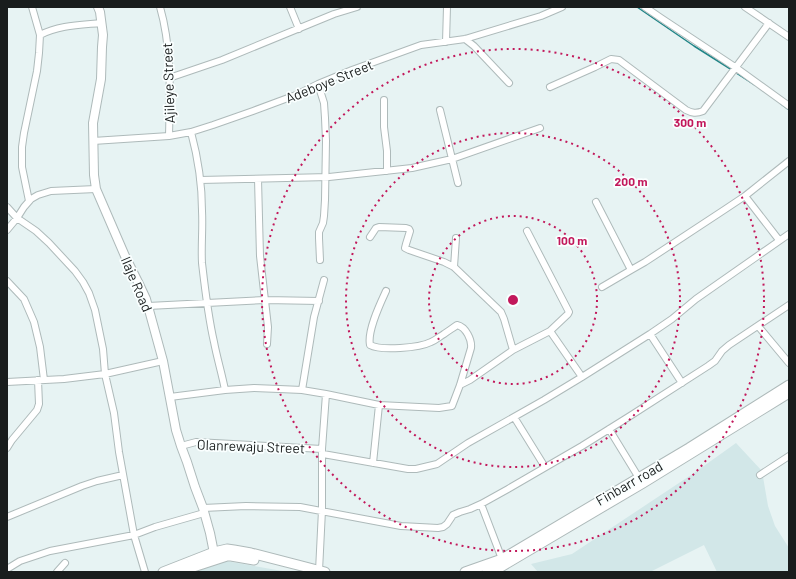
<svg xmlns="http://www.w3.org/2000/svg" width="796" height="579" viewBox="0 0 796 579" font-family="Barlow,sans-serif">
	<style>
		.built { fill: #d2e7e8 }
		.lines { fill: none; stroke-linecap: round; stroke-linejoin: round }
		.stream { stroke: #1f8587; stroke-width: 1.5 }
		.minor-casing { stroke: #aebaba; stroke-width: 8 }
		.tertiary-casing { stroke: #aebaba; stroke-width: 10 }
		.secondary-casing { stroke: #aebaba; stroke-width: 11 }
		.minor { stroke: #fff; stroke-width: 6 }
		.tertiary { stroke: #fff; stroke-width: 8 }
		.secondary { stroke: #fff; stroke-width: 9 }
		.ring { fill: none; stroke: #c2185b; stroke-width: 2; stroke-dasharray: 2 4 }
		.labels { text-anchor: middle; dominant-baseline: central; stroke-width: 3.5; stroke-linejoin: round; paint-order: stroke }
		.street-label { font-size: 14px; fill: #191d1d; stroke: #faffff }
		.centre { fill: #c2185b; stroke: #faffff; stroke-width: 2 }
		.ring-label { font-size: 12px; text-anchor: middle; font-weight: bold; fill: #c2185b; stroke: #faffff; stroke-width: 3.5; stroke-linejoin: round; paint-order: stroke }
	</style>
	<rect width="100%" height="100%" fill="#e7f3f3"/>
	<path class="built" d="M 736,443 L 762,471 L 768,506 L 775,526 L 789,548 L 789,572 L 717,572 L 704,545 L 650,572 L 538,572 L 531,564 L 572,554 L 694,473 Z
		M 220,560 L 288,572 L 201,572 L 200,569 Z"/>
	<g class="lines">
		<path class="stream" d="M 637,7 L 694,46 L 732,70
			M 735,72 L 755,85
			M 781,104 L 789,110"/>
		<g class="minor-casing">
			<path id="minor" d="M 160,7 C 172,49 170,92 169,136
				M 290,7 L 299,29
				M 645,7 L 661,18 L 735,67 L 789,106
				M 745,7 L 789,37
				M 40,35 C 59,25 80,25 101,23
				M 465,39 L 474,46 L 509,83
				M 446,42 L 447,7
				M 169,78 L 222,60 L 334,14 L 357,7
				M 318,84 L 324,103 L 325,118 L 326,141 L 325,200 L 324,216 L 323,223 L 319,232 L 319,238 L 320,260
				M 550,87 L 595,67 L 611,59 L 619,60 L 686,110 C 692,113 696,114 703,111 L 769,23
				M 384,100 L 384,127 L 387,151 L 387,171
				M 440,110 L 458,183
				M 191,132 C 198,158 202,184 202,211 C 203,228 201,246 202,263 C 205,289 208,316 214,342 C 217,358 222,374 225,390
				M 93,141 L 169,136 L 191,132 L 213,125 L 253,111 L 296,95 L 318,84 L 352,70 L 421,45 L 465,39 L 541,16 L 562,7
				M 258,179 L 260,256 L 268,327 L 267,344
				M 200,180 L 329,177 L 412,168 L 452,159 L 540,128
				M 745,196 L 779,240
				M 29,201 L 22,167 L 22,147 L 24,133 L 37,71 L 39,53 L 40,35 L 32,7
				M 596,202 L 631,270 L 645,262 L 724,210 L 745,196 L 789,161
				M 7,207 L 17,218 L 36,231 L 49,243 L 75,271 L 83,282 L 89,293 L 95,310 L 103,349 L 105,374 L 114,413 L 119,452 L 134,535 L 145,572
				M 7,230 L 17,218 L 24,207 L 31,199 L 38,195 L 51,191 L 96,189
				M 370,237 L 376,228 L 379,227 L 406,228 L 409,229 L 410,231 L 406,244 L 405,248 L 409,250 L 444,262 L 454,267 L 501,312 L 504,319 L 513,350
				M 454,267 L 456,238
				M 7,281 L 24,299 L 34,322 L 40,347 L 44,380
				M 602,287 L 631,270
				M 148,306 L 265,300 L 319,301
				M 758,326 L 789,363
				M 550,331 L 582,377
				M 650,334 L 682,383
				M 7,382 L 64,379 L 105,374 L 163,361
				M 460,385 L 470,380 L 513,350 L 550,331 L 568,314 L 569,312 L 527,231
				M 302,390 L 314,317 L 324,280
				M 170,397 L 225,390 L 254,388 L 279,389 L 302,390 L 326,394 L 379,405 L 439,408 L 452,406 L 460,385 L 471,348 C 472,340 466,327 457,325 C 453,328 448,331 444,334 C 439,337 436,340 431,342 C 419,348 381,351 370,345 C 367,331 380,304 386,291
				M 514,417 L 545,467
				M 609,429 L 639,478
				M 181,446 L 196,442 L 322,449
				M 7,448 L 12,440 L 37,410 L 39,404 L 38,380
				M 323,454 L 408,469 L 416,469 L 437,464 L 468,443 L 544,400 L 582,377 L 650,334 L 672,319 L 696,299 L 789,234
				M 373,463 L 379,405
				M 760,475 L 789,456
				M 481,504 L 502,559
				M 203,508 L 246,506 L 300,507 L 401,526 L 438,528 L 443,527 L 447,524 L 453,515 L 460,512 L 470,509 L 481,504 L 508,489 L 582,446 L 630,416 L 708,366 L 715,361 L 722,351 L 729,345 L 789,305
				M 7,517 L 82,486 L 97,481 L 123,475
				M 7,569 L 20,561 L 50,551 L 134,535 L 155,527 L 204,513
				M 319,571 L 322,510 L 322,449 L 326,394
				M 57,572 L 65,563"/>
		</g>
		<g class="tertiary-casing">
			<path id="tertiary" d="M 98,7 L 100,12 L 103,35 L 102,47 L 101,79 L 93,123 L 94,175 L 96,189 L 125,256 L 138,282 L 146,299 L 163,361 L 176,430 L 181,446 L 187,462 L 195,487 L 203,508 L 210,533 L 215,558"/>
		</g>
		<g class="secondary-casing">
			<path id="secondary" d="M 163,572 L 214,552 L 227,549 L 234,550 L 251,553 L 325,572
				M 178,572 L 227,556 L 231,556 L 254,560
				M 465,572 L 502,559 L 689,448 L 789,385
				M 487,572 L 499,568 L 643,483 L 789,393"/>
		</g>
		<use href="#minor" class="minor"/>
		<use href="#tertiary" class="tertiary"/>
		<use href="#secondary" class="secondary"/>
	</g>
	<g class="ring">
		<circle cx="513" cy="300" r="84"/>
		<circle cx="513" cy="300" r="167"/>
		<circle cx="513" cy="300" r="251"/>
	</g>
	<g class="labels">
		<g class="street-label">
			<text transform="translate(329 81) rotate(-22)">Adeboye Street</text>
			<text transform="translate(168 83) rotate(-92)">Ajileye Street</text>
			<text transform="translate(137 284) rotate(67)">Ilaje Road</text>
			<text transform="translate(251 446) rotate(2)">Olanrewaju Street</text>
			<text transform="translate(629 483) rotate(-30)">Finbarr road</text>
		</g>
	</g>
	<circle cx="513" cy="300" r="6" class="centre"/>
	<g class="ring-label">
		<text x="690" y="127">300 m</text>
		<text x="631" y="186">200 m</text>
		<text x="572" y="245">100 m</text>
	</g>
	<rect width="796" height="579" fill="none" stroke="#191d1d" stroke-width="16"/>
</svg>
